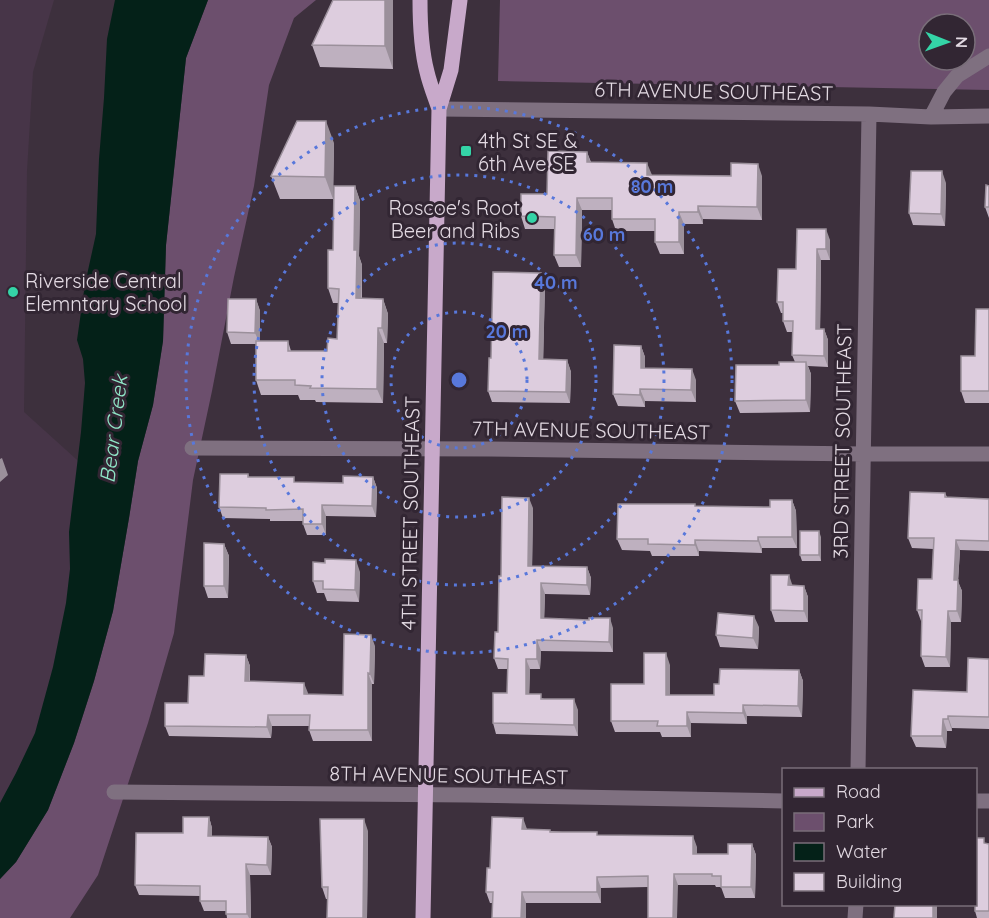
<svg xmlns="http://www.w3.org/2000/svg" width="989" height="918" viewBox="0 0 989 918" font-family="Quicksand,sans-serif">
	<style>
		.built { fill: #473548 }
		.green { fill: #6c4f6d; fill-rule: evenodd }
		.water { fill: #042118 }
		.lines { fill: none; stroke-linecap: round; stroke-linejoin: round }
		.minor { stroke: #7f7080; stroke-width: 15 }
		.major { stroke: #c8a9ca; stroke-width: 15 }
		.wall { fill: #beb0bf }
		.shaded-wall { fill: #9b909b }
		.building { fill: #ddcdde; stroke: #9b909b; stroke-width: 1.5 }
		.ring { fill: none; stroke: #5878db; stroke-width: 3; stroke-dasharray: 3 6 }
		.poi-dot { fill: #34d4a7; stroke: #322633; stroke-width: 2 }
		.labels { text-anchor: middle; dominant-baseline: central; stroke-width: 6; stroke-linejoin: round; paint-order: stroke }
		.street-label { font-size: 20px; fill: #e3dae3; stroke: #322633 }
		.poi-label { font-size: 20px; fill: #e3dae3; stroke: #322633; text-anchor: start }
		.water-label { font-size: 21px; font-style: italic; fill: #90e8c8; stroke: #322633 }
		.centre { fill: #5878db; stroke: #322633; stroke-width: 3 }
		.ring-label { font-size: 18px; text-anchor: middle; font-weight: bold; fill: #5878db; stroke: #322633; stroke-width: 6; stroke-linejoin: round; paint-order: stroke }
	</style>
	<rect width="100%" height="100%" fill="#3d303d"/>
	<path class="built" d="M 0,0 L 54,0 L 33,72 L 27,171 L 24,412 L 86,468 L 72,628 L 31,774 L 0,819 Z"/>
	<path class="green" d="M 208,0 L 316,0 L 294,18 L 269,85 L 254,186 L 234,277 L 212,391 L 193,480 L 174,633 L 148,723 L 98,875 L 70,918 L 0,918 L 0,879 L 16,862 L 48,810 L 74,743 L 94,681 L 113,611 L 129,518 L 138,461 L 153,405 L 163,341 L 166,245 L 186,58 Z
		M 500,0 L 989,0 L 989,90 L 498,81 ZM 929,24 L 965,24 L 965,60 L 929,60 Z"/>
	<path class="water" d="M 115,0 L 208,0 L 186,58 L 166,245 L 163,341 L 153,405 L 138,461 L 129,518 L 113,611 L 94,681 L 74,743 L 48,810 L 16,862 L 0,879 L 0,803 L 16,773 L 35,733 L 53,667 L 66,603 L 70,569 L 69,532 L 81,432 L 85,383 L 83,359 L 77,340 L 85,284 L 96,234 L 99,159 L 104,98 L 107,39 Z"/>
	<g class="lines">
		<path class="minor" d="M 439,109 L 869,114 L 931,117 L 989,116
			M 931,117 L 944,92 L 957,76 L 989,56
			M 192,448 L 489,449 L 863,454 L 989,454
			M 858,770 L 869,114
			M 114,792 L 468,795 L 784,801
			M 976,801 L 989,801
			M 855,918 L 856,904"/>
		<path class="major" d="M 420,0 C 420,24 421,49 427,72 C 430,85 435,97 439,109
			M 423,918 L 439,109 L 451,70 L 460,0"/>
	</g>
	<path class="wall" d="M 333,0 L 393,0 L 393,69 L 320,67 L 312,45 Z
		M 334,143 L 333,199 L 280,199 L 271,176 Z
		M 587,152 L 591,162 L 652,175 L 762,176 L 762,220 L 703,219 L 703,224 L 684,224 L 684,254 L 660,254 L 655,242 L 655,231 L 616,231 L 612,219 L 612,210 L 582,210 L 581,267 L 559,267 L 554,255 L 555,229 L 525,229 L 521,216 L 547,194 Z
		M 946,183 L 945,226 L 913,225 L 909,213 Z
		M 355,186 L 360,201 L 359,256 L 362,265 L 362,299 L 383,299 L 388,314 L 387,343 L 384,343 L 383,403 L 316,402 L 315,400 L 300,400 L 298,395 L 261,395 L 256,380 L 256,344 L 231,344 L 227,332 L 256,299 L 260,311 L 260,341 L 288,341 L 291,351 L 327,351 L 337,339 L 338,303 L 333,303 L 328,288 L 333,250 Z
		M 989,186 L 989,218 L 985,207 Z
		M 797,229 L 830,240 L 830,260 L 821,260 L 820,329 L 824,329 L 828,340 L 828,367 L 808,366 L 811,374 L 810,412 L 740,413 L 735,401 L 779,365 L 795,362 L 792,355 L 793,332 L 787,332 L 783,321 L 783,313 L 781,313 L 777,302 L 796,269 Z
		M 545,285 L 543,360 L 567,360 L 571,372 L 570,403 L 492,402 L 488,391 L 491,358 Z
		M 989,309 L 989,403 L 965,403 L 961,391 L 975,356 Z
		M 641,346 L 645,357 L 645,368 L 696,380 L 696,402 L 645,401 L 645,407 L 618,406 L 613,394 Z
		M 248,474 L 249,477 L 295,482 L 343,483 L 373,477 L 377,488 L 376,517 L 326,516 L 326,535 L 307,535 L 303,524 L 303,521 L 270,521 L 270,519 L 223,518 L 219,507 Z
		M 945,493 L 947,497 L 989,499 L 989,551 L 960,550 L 958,582 L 962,591 L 961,622 L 951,622 L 950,667 L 925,667 L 921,656 L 921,621 L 917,610 L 932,579 L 933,549 L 912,548 L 908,538 Z
		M 792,500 L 796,511 L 797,548 L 762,548 L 762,553 L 699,551 L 699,556 L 652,556 L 650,551 L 622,550 L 617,539 L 696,506 L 770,507 Z
		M 533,508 L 532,566 L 587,567 L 591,578 L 590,595 L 545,594 L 544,618 L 613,628 L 613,652 L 541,651 L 540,669 L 530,669 L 529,694 L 578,710 L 578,736 L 496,734 L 493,723 L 507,693 L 507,669 L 498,669 L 494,658 L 498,632 L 501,576 Z
		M 821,537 L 821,561 L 802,561 L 800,555 Z
		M 224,544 L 229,556 L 228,598 L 208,598 L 204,586 Z
		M 325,563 L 360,572 L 359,602 L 327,601 L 324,593 L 317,593 L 313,581 Z
		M 793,586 L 804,586 L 808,597 L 808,622 L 775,622 L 771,610 Z
		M 759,627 L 758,649 L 720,647 L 716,635 Z
		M 375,646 L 374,684 L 372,684 L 372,741 L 313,741 L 309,730 L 309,726 L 272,726 L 271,738 L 169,736 L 165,726 L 188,703 L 204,676 L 246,655 L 250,666 L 250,681 L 308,694 L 343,695 Z
		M 989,659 L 989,729 L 952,728 L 952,731 L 947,731 L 946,748 L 916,747 L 911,736 L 967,692 Z
		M 670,665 L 670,695 L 714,695 L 719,684 L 799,670 L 803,681 L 802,717 L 747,716 L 747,724 L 691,723 L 691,737 L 662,737 L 660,732 L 615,732 L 611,721 L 644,684 Z
		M 209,817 L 212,828 L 212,836 L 268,837 L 272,847 L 271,875 L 250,875 L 251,918 L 227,918 L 226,911 L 204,911 L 200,901 L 200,896 L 139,895 L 135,885 L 183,833 Z
		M 527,829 L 598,835 L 697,847 L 697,854 L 728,854 L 752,844 L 756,855 L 755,898 L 725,898 L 721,887 L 716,887 L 715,885 L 678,885 L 648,887 L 601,888 L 601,903 L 490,903 L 486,892 L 490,868 Z
		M 368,831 L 367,918 L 327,918 L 327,899 L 326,899 L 322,887 Z
		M 986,844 L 989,844 L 989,918 L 977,918 L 975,911 Z"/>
	<path class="shaded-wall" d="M 385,0 L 393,0 L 393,69 L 385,46 Z
		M 326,121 L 334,143 L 333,199 L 325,177 Z
		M 587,152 L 591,164 L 587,162 Z
		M 647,163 L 652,175 L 652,187 L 647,175 Z
		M 758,164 L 762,176 L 762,220 L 757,207 Z
		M 942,171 L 946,183 L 945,226 L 941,214 Z
		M 355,186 L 360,201 L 359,256 L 362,265 L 361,313 L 356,298 L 354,250 Z
		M 577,198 L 582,210 L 581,267 L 576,255 Z
		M 698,206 L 703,219 L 703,224 L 698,212 Z
		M 679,212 L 684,224 L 684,254 L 679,242 Z
		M 826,229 L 830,240 L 830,260 L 826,249 Z
		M 817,249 L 821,260 L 820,340 L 816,329 Z
		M 541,273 L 545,285 L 543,371 L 539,359 Z
		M 256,299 L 260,311 L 260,344 L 255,333 Z
		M 383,299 L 388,314 L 387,343 L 382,328 Z
		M 378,328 L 384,343 L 383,403 L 377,389 Z
		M 824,329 L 828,340 L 828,367 L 824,356 Z
		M 641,346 L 645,357 L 645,380 L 641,368 Z
		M 567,360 L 571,372 L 570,403 L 566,392 Z
		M 806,362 L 811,374 L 810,412 L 806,400 Z
		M 692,369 L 696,380 L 696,402 L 691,390 Z
		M 640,389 L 645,401 L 645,407 L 640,395 Z
		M 2,458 L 8,475 L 0,482 L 0,459 Z
		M 373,477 L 377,488 L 376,517 L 372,506 Z
		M 529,498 L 533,508 L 532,576 L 528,566 Z
		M 792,500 L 796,511 L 797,548 L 792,537 Z
		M 322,505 L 326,516 L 326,535 L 322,524 Z
		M 819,531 L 821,537 L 821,561 L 819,555 Z
		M 758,537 L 762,548 L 762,553 L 758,541 Z
		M 695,540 L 699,551 L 699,556 L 695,545 Z
		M 956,540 L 960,550 L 958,581 L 962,591 L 961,622 L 957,611 L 954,580 Z
		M 224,544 L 229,556 L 228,598 L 224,586 Z
		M 356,560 L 360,572 L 359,602 L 355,590 Z
		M 587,567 L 591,578 L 590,595 L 587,585 Z
		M 789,575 L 793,587 L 788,585 Z
		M 541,583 L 545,594 L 544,628 L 541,618 Z
		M 804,586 L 808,597 L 808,622 L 804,611 Z
		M 948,611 L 951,622 L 950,667 L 946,657 Z
		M 754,616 L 759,627 L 758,649 L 753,638 Z
		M 610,618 L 613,628 L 613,652 L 609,642 Z
		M 371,635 L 375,646 L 374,684 L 370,674 Z
		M 537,640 L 541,651 L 540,669 L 537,659 Z
		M 666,653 L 670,665 L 670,706 L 666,695 Z
		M 246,655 L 250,666 L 249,692 L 245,681 Z
		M 526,659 L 530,669 L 529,704 L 526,694 Z
		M 799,670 L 803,681 L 802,717 L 798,706 Z
		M 368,673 L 372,684 L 372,741 L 368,730 Z
		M 304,683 L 308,693 L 308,705 L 304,694 Z
		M 574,699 L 578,710 L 578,736 L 574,725 Z
		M 743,705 L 747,716 L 747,724 L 743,713 Z
		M 687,712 L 691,723 L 691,737 L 687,726 Z
		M 268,715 L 272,726 L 271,738 L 267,727 Z
		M 948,716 L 952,728 L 952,731 L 948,719 Z
		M 943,719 L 947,731 L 946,748 L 942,736 Z
		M 209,817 L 212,828 L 212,846 L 208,836 Z
		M 523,818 L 527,829 L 522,829 Z
		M 364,819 L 368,831 L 367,918 L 363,918 Z
		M 693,836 L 697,847 L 697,865 L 693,854 Z
		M 268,837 L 272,847 L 271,875 L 267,865 Z
		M 752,844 L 756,855 L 755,898 L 751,887 Z
		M 246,864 L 250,875 L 251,918 L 249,918 L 247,914 Z
		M 674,874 L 678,885 L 677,918 L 673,918 Z
		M 597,877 L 601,888 L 601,903 L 597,892 Z
		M 522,892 L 526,903 L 526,918 L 521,918 Z
		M 933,904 L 937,904 L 937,918 L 933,918 Z"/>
	<path class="building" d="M 333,0 L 385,0 L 385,46 L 312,45 Z
		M 297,121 L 326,121 L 325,177 L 271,176 Z
		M 548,151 L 587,152 L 587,162 L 647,163 L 647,175 L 731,176 L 731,163 L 758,164 L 757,207 L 698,206 L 698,212 L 679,212 L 679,242 L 655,242 L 655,219 L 612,219 L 612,198 L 577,198 L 576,255 L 554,255 L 555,217 L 521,216 L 521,194 L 547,194 Z
		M 911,171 L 942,171 L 941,214 L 909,213 Z
		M 986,185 L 989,186 L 989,207 L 985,207 Z
		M 334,186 L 355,186 L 354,250 L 357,250 L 356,298 L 383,299 L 382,328 L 378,328 L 377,389 L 310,388 L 311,386 L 295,385 L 295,380 L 256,380 L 256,341 L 288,341 L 288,351 L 327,351 L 328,338 L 337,339 L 339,289 L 328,288 L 328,250 L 333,250 Z
		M 797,229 L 826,229 L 826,249 L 817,249 L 816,329 L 824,329 L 824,356 L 792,355 L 793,321 L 783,321 L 783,302 L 777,302 L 778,269 L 796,269 Z
		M 493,272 L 541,273 L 539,359 L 567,360 L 566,392 L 488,391 L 489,358 L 491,358 Z
		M 228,299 L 256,299 L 255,333 L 227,332 Z
		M 976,309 L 989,309 L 989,391 L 961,391 L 961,356 L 975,356 Z
		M 614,345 L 641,346 L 641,368 L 692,369 L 691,390 L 640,389 L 640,395 L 613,394 Z
		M 779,362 L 806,362 L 806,400 L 735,401 L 736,365 L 779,365 Z
		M 220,474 L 248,474 L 248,477 L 294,477 L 294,482 L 343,483 L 343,476 L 373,477 L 372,506 L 322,505 L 322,524 L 303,524 L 303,509 L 266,510 L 266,508 L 219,507 Z
		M 910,492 L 945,493 L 945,497 L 989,499 L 989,541 L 956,540 L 954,580 L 958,580 L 957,611 L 948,611 L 946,657 L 921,656 L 922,610 L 917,610 L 918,579 L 932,579 L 934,538 L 908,538 Z
		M 502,497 L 529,498 L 528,566 L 587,567 L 587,585 L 541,583 L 541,618 L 589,620 L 589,618 L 610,618 L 609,642 L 537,640 L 537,659 L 526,659 L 526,694 L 541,694 L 541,699 L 574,699 L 574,725 L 493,723 L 493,693 L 507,693 L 508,659 L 494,658 L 495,632 L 498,632 L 499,576 L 501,576 Z
		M 770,500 L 792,500 L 792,537 L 758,537 L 758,541 L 695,540 L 695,545 L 648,544 L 648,539 L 617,539 L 618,504 L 695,504 L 695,506 L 770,507 Z
		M 800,531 L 819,531 L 819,555 L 800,555 Z
		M 204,543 L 224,544 L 224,586 L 204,586 Z
		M 325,559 L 356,560 L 355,590 L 323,589 L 323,581 L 313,581 L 313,562 L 325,563 Z
		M 771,575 L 789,575 L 788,585 L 804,586 L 804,611 L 771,610 Z
		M 718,613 L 754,616 L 753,638 L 716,635 Z
		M 344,634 L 371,635 L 370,674 L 368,673 L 368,730 L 309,730 L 310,715 L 268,715 L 267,727 L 165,726 L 165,703 L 188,703 L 189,676 L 204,676 L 205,654 L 246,655 L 245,681 L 304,683 L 304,694 L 343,695 Z
		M 644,653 L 666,653 L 666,695 L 714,695 L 714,684 L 719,684 L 720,669 L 799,670 L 798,706 L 743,705 L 743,713 L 687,712 L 687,726 L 657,726 L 658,721 L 611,721 L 611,684 L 644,684 Z
		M 968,658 L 989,659 L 989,717 L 948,716 L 948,719 L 943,719 L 942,736 L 911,736 L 913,690 L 967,692 Z
		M 183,817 L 209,817 L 208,836 L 268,837 L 267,865 L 246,864 L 247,914 L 226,914 L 226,901 L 200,901 L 200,886 L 135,885 L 136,833 L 183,833 Z
		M 492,817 L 523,818 L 522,829 L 550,830 L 550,832 L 597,832 L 597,835 L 693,836 L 693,854 L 728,854 L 728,844 L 752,844 L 751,887 L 721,887 L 721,876 L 712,876 L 712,874 L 674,874 L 673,918 L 648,918 L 648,876 L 597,877 L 597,892 L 522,892 L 521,918 L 492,918 L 493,892 L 486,892 L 487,868 L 490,868 Z
		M 320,819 L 364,819 L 363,918 L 327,918 L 328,887 L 322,887 Z
		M 975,838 L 984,838 L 984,843 L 989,844 L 989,911 L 975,911 Z
		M 895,904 L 933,904 L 933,918 L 894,918 Z"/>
	<g class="ring">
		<circle cx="459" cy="380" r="68"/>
		<circle cx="459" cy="380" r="137"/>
		<circle cx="459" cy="380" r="205"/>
		<circle cx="459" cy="380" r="273"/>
	</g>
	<g class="poi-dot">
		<rect x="460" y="145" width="12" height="12" rx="3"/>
		<circle cx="532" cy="218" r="6"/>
		<circle cx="13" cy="292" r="6"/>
	</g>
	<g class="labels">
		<g class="street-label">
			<text transform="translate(714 91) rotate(1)">6TH AVENUE SOUTHEAST</text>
			<text transform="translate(591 430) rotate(1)">7TH AVENUE SOUTHEAST</text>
			<text transform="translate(842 441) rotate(-89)">3RD STREET SOUTHEAST</text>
			<text transform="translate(410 513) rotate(-89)">4TH STREET SOUTHEAST</text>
			<text transform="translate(449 775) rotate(1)">8TH AVENUE SOUTHEAST</text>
		</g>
		<g class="poi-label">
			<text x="478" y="140">4th St SE &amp;<tspan x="478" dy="23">6th Ave SE</tspan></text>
			<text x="520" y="207" text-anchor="end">Roscoe's Root<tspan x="520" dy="23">Beer and Ribs</tspan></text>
			<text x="25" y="280">Riverside Central<tspan x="25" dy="23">Elemntary School</tspan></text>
		</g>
		<g class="water-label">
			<text transform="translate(113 429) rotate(-83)">Bear Creek</text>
		</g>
	</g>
	<circle cx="459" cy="380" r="9" class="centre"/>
	<g class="ring-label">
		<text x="652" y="193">80 m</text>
		<text x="604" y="241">60 m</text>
		<text x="556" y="289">40 m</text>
		<text x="507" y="338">20 m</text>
	</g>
	<rect x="782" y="768" width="195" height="138" fill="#322633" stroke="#796e79" stroke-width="1.5"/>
	<rect x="794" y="788" width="30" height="9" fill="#c8a9ca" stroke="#796e79" stroke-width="1.5"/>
	<text x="836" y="798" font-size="18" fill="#e3dae3">Road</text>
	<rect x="794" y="813" width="30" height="18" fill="#6c4f6d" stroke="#796e79" stroke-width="1.5"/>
	<text x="836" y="828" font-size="18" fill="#e3dae3">Park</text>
	<rect x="794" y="843" width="30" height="18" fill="#042118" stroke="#796e79" stroke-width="1.5"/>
	<text x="836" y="858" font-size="18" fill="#e3dae3">Water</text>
	<rect x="794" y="873" width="30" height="18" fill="#ddcdde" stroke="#796e79" stroke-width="1.5"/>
	<text x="836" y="888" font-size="18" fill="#e3dae3">Building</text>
	<g transform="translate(947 42) rotate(91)"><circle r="28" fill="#322633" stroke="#796e79" stroke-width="1.5"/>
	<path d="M0-4.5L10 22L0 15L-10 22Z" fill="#34d4a7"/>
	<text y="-9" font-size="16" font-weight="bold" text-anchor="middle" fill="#e3dae3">N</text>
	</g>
</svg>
